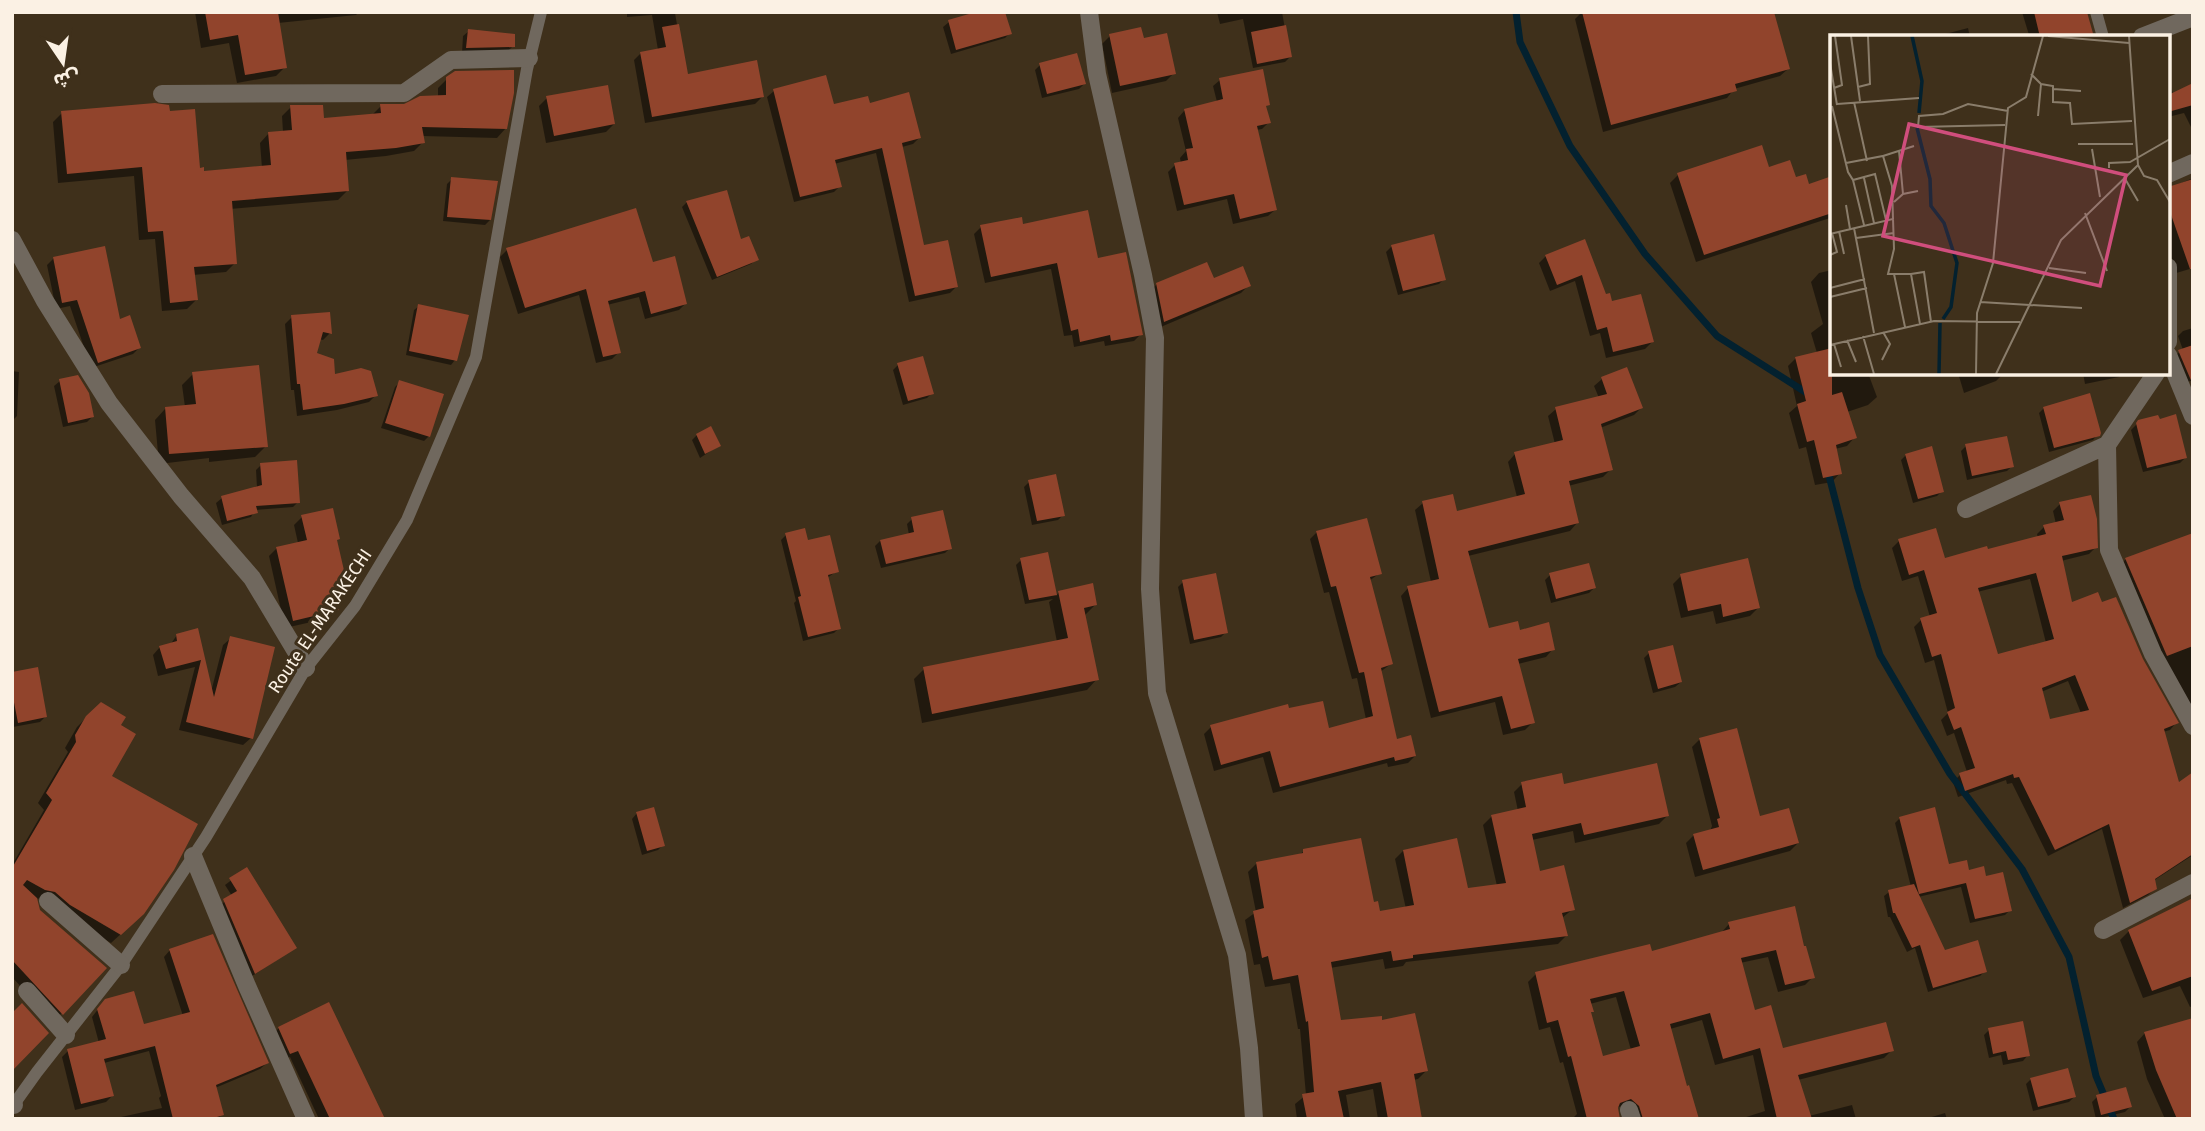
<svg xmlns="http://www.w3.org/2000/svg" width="2205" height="1131" viewBox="0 0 2205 1131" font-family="'Fira Sans','Noto Sans Arabic',sans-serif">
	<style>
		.shadow { fill: #0007; fill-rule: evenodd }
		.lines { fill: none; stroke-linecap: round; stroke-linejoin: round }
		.stream { stroke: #03212f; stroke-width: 7 }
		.building { fill: #91442c; fill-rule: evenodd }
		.service { stroke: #70685e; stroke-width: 12 }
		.minor { stroke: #70685e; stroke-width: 18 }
		.labels { text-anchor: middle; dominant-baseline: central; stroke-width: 6; stroke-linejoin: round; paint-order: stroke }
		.street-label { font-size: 18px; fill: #fbf1e4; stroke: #3f301b }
		.inset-river { fill: none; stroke: #03212f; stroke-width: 3.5 }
		.inset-road { fill: none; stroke: #8a7d6b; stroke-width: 2 }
		.view { fill: #d04e7d; fill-opacity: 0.15; stroke: #d04e7d; stroke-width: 3.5 }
		.inset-edge { fill: none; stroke: #fbf1e4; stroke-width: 3.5 }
	</style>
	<rect width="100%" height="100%" fill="#3f301b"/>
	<path class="shadow" d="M 195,12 L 359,12 L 356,15 L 278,23 L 285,67 L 276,76 L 237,83 L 229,43 L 201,48 Z
		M 627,12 L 681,12 L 675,13 L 686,76 L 762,97 L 755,104 L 645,123 L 634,60 L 641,53 L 658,50 L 652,15 L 627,17 Z
		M 1217,12 L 1282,12 L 1290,57 L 1285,62 L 1253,68 L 1243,19 L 1220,24 Z
		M 1582,12 L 1773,12 L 1788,69 L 1780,76 L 1734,89 L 1727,98 L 1603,132 L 1575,19 Z
		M 2022,12 L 2086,12 L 2092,37 L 2023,37 L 2029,35 Z
		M 949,22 L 1010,33 L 1005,38 L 951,54 L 943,27 Z
		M 1968,28 L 1970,37 L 1934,37 Z
		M 469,31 L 513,46 L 508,51 L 462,53 L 463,36 Z
		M 1110,36 L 1142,40 L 1174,73 L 1166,81 L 1112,93 L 1102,44 Z
		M 1040,65 L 1084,84 L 1079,89 L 1042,98 L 1035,70 Z
		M 447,79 L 506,128 L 497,138 L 422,136 L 423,142 L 414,151 L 386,156 L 345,160 L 347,191 L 338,200 L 230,209 L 235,263 L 226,272 L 193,275 L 196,300 L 187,309 L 162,311 L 155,239 L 139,240 L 134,176 L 58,183 L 53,122 L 62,113 L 202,172 L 262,168 L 260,143 L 269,133 L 283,132 L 282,116 L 291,107 L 322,120 L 371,116 L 381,106 L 404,106 L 438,97 L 438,88 Z
		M 1220,80 L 1268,104 L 1265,107 L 1269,122 L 1262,129 L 1256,130 L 1275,210 L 1268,216 L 1233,224 L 1227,199 L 1177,211 L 1168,172 L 1175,165 L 1181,164 L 1180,158 L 1186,151 L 1178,118 L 1184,111 L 1217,102 L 1213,86 Z
		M 2170,83 L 2173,94 L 2193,85 L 2193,131 L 2184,113 L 2168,117 Z
		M 774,91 L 832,107 L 869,105 L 919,138 L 913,144 L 902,147 L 922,247 L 956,287 L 950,293 L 909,302 L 876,153 L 834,164 L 840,186 L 834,192 L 794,202 L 767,97 Z
		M 547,98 L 614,124 L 606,132 L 546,143 L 539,106 Z
		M 1768,169 L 1808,186 L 1832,178 L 1832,222 L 1830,218 L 1696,262 L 1670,183 L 1678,175 Z
		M 2193,178 L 2193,268 L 2173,274 L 2168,264 L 2168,189 Z
		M 452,179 L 490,220 L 485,225 L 443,221 L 447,184 Z
		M 687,202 L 740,241 L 756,259 L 751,264 L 712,280 L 682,207 Z
		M 981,227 L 1097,260 L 1141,334 L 1134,341 L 1105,346 L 1104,341 L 1074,347 L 1072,335 L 1064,336 L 1051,269 L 985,283 L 974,234 Z
		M 1432,236 L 1444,279 L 1439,284 L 1398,295 L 1386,252 L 1391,247 Z
		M 1584,241 L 1605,296 L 1652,342 L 1645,349 L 1606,358 L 1600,333 L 1590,336 L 1575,281 L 1550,291 L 1539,263 L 1546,256 Z
		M 507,250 L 652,264 L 686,303 L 679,310 L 645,319 L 639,297 L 607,305 L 619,352 L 612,359 L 596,363 L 579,295 L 518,314 L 500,257 Z
		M 54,258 L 119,321 L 139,348 L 133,354 L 91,368 L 70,306 L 56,309 L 47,265 Z
		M 1832,270 L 1832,373 L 1868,373 L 1877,397 L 1868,405 L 1847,412 L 1855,437 L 1847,446 L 1835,449 L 1840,473 L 1832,482 L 1815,485 L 1806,447 L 1799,449 L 1789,413 L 1797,406 L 1788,366 L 1796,358 L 1817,353 L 1811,333 L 1823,324 L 1811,282 L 1819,273 Z
		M 1213,281 L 1249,285 L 1241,293 L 1156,329 L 1149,292 L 1157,284 Z
		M 419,306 L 455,360 L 451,365 L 406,355 L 414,310 Z
		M 292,317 L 330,333 L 323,340 L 319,339 L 315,354 L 334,376 L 376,395 L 369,402 L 337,410 L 297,416 L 294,390 L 291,390 L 285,324 Z
		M 2193,328 L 2193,380 L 2185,383 L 2174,356 L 2183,350 L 2178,336 L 2183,331 Z
		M 898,365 L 932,393 L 927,398 L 903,405 L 893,370 Z
		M 1626,369 L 1641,408 L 1634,415 L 1600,428 L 1611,469 L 1603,477 L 1568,486 L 1577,523 L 1570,531 L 1468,556 L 1488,630 L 1519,632 L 1553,649 L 1546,657 L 1518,664 L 1533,722 L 1525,730 L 1503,735 L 1495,702 L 1431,718 L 1401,596 L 1408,588 L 1431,582 L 1415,510 L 1423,503 L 1455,513 L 1517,497 L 1508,462 L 1515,454 L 1555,444 L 1548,416 L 1556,409 L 1599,398 L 1594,386 L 1602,379 Z
		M 12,371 L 19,372 L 17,416 L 12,421 Z
		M 1958,373 L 2000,373 L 2001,376 L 1996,381 L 1964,393 Z
		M 2083,373 L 2123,373 L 2119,377 L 2085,384 Z
		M 193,374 L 266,446 L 255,457 L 209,462 L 209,458 L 159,464 L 155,420 L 165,409 L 185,407 L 182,385 Z
		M 60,381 L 92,417 L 87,422 L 63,427 L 54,386 Z
		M 400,382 L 429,436 L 424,441 L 381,428 L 395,387 Z
		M 2044,408 L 2099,433 L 2093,440 L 2049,452 L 2039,413 Z
		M 2139,422 L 2185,458 L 2180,463 L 2143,472 L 2131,430 Z
		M 697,435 L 718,446 L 700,458 L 692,440 Z
		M 1966,446 L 2012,466 L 2007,471 L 1967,480 L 1961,451 Z
		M 1906,455 L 1942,491 L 1937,496 L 1913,503 L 1901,460 Z
		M 261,465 L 298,502 L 293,507 L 255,510 L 251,517 L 222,525 L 216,503 L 222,498 L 257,488 L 256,470 Z
		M 1029,482 L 1063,515 L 1058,520 L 1032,525 L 1024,487 Z
		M 2060,504 L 2096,547 L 2089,554 L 2061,561 L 2071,604 L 2101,605 L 2141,659 L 2176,723 L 2170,730 L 2163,732 L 2178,785 L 2193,779 L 2193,855 L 2153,881 L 2155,888 L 2148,895 L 2123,908 L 2102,829 L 2048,856 L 2012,783 L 2007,784 L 2006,780 L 1958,797 L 1953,782 L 1960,775 L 1967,772 L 1954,733 L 1947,736 L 1941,720 L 1948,713 L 1934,660 L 1925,663 L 1914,627 L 1921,620 L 1930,617 L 1918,576 L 1902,581 L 1892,548 L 1899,541 L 1944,560 L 2038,538 L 2037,534 L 2044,527 L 2056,524 L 2053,511 ZM 2030,579 L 2046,643 L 1997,656 L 1977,592 ZM 2068,681 L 2081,713 L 2049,722 L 2041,692 Z
		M 302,517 L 335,542 L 347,591 L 334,600 L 337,610 L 329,618 L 285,628 L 269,556 L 277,548 L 298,543 L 294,525 Z
		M 912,519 L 950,548 L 945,553 L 881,568 L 875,546 L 880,541 L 909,535 L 907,524 Z
		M 1317,532 L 1380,573 L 1369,581 L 1391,664 L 1380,672 L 1395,741 L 1415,756 L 1408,763 L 1388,767 L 1387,763 L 1273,793 L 1263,757 L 1214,771 L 1204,734 L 1211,727 L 1328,730 L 1366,719 L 1357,678 L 1352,679 L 1329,592 L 1324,593 L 1310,539 Z
		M 2193,534 L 2193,722 L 2118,567 L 2126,559 Z
		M 786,535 L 807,542 L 837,571 L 827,578 L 839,628 L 834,633 L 803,641 L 794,603 L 796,601 L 781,540 Z
		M 1046,554 L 1056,596 L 1059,592 L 1095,605 L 1084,616 L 1097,679 L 1087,690 L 922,723 L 914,679 L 924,669 L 1057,642 L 1049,602 L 1053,599 L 1025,604 L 1016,565 L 1021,560 Z
		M 1550,575 L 1594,588 L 1589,593 L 1551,603 L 1545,580 Z
		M 1681,576 L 1758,608 L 1750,616 L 1716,624 L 1713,611 L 1681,618 L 1673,584 Z
		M 1183,582 L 1226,632 L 1221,637 L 1190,644 L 1178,587 Z
		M 196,630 L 211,692 L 223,645 L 231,638 L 251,738 L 243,745 L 179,730 L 195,667 L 158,676 L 153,655 L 160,647 L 170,645 L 177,635 Z
		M 1649,653 L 1681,682 L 1675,687 L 1653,693 L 1644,658 Z
		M 12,673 L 45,717 L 40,722 L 13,727 Z
		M 87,717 L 119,726 L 110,776 L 133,923 L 111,943 L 61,914 L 46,900 L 35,898 L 39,911 L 105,968 L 53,1022 L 12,977 L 12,865 L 44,810 L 38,803 L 68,752 L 65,748 L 77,727 Z
		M 1700,739 L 1759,818 L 1798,843 L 1790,851 L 1695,877 L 1686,843 L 1694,835 L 1710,831 L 1712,826 L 1692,747 Z
		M 1522,784 L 1563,786 L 1667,816 L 1659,824 L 1575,843 L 1573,831 L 1532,840 L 1539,873 L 1573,909 L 1562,918 L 1566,936 L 1558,944 L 1406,962 L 1403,966 L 1385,969 L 1383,959 L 1330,968 L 1339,1022 L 1381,1022 L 1426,1071 L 1418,1079 L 1413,1080 L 1421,1119 L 1378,1119 L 1373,1089 L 1346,1095 L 1350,1119 L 1297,1119 L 1295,1104 L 1306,1095 L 1300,1029 L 1298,1029 L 1290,983 L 1265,987 L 1260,964 L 1254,965 L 1245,920 L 1256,912 L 1248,872 L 1256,864 L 1299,855 L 1304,851 L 1372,904 L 1378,913 L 1406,909 L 1395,859 L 1403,851 L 1466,890 L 1497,886 L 1483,825 L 1492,816 L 1518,811 L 1514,792 Z
		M 637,813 L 663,845 L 658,850 L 642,855 L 632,819 Z
		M 1900,818 L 1948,866 L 1984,878 L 2010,910 L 2005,915 L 1970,923 L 1961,887 L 1918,897 L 1944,952 L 1985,971 L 1980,976 L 1928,992 L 1915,948 L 1907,952 L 1890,917 L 1888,917 L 1884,896 L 1889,892 L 1911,887 L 1895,823 Z
		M 246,869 L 295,948 L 249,978 L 219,906 L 232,896 L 225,885 Z
		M 2193,901 L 2193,1006 L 2190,1007 L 2180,986 L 2143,998 L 2120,940 L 2129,931 Z
		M 1729,924 L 1803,948 L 1813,977 L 1805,985 L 1778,992 L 1768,957 L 1740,963 L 1753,1012 L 1782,1050 L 1892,1050 L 1884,1058 L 1798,1080 L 1809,1116 L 1852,1105 L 1856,1119 L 1740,1119 L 1765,1111 L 1753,1055 L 1715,1065 L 1702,1020 L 1670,1029 L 1693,1119 L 1634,1119 L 1622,1106 L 1616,1108 L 1619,1119 L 1572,1119 L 1577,1114 L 1563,1062 L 1560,1063 L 1550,1027 L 1539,1030 L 1528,982 L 1536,974 L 1651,954 L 1721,933 ZM 1616,997 L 1631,1050 L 1602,1058 L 1590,1013 L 1590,1004 Z
		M 170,950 L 267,1063 L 260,1069 L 215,1088 L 222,1114 L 218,1119 L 112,1119 L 162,1108 L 159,1098 L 161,1096 L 149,1051 L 104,1063 L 112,1096 L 106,1102 L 75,1110 L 62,1057 L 68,1051 L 99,1043 L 92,1017 L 99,1008 L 142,1026 L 183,1016 L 164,957 Z
		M 279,1028 L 379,1119 L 319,1119 L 290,1057 L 282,1061 L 271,1036 Z
		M 1989,1030 L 2028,1055 L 2023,1061 L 2003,1065 L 2001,1055 L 1989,1058 L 1984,1035 Z
		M 2145,1033 L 2193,1119 L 2165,1119 L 2147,1079 L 2137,1042 Z
		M 2031,1079 L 2074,1097 L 2069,1102 L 2033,1111 L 2026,1084 Z
		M 2097,1097 L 2130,1107 L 2125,1112 L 2096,1119 L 2092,1102 Z
		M 1945,1113 L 1947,1119 L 1925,1119 Z"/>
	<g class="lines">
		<path class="stream" d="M 1516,12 L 1520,42 L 1570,146 L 1645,254 L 1717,336 L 1810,395
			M 1827,468 L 1858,588 L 1880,655 L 1950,774 L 2022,869 L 2069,957 L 2096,1076 L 2114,1119"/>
	</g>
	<path class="building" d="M 205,12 L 278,12 L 287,68 L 245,75 L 238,35 L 210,40 Z
		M 976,12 L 1005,12 L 1012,34 L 956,50 L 948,20 Z
		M 1582,12 L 1774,12 L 1790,69 L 1735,84 L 1737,91 L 1611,125 Z
		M 2034,12 L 2087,12 L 2094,37 L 2040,37 Z
		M 679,24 L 688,74 L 757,60 L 764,97 L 652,117 L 640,52 L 666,47 L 662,27 Z
		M 1286,25 L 1292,57 L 1257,64 L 1251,32 Z
		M 1141,27 L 1144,38 L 1167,33 L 1176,74 L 1120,86 L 1109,34 Z
		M 468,29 L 515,34 L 515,47 L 466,48 Z
		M 1077,53 L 1086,84 L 1047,94 L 1039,63 Z
		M 1263,69 L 1270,105 L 1266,106 L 1271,123 L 1257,126 L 1277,210 L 1240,219 L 1234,194 L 1184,205 L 1174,163 L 1188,160 L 1186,149 L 1193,148 L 1184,109 L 1223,99 L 1219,78 Z
		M 514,70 L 514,93 L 507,129 L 422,127 L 425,143 L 396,148 L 346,152 L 349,191 L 232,201 L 237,264 L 194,267 L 198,300 L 170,303 L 163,231 L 148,232 L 142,167 L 67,174 L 61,111 L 155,103 L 169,105 L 170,111 L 195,109 L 200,168 L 204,167 L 204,171 L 271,165 L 268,132 L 292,130 L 290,105 L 323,105 L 324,118 L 381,113 L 380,104 L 404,104 L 420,96 L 446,95 L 446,77 L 455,71 Z
		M 826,75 L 834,104 L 868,96 L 870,103 L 909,92 L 921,138 L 902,143 L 924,245 L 948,240 L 958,287 L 915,296 L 882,148 L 835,160 L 842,187 L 800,197 L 773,89 Z
		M 2193,83 L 2193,105 L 2168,112 L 2168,95 Z
		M 608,85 L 615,124 L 554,136 L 546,96 Z
		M 1762,145 L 1769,167 L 1790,160 L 1796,177 L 1806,174 L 1809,184 L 1832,176 L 1832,213 L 1704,255 L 1677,173 Z
		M 451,177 L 498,181 L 491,220 L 447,217 Z
		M 2193,179 L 2193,269 L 2190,269 L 2168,206 L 2168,187 Z
		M 727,190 L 741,239 L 749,236 L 759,260 L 717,277 L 686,201 Z
		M 636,208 L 653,262 L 675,256 L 687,304 L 651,314 L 645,291 L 608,301 L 621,353 L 603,357 L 586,289 L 525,308 L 506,248 Z
		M 1088,210 L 1098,258 L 1126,252 L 1143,335 L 1111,341 L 1110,335 L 1080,342 L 1078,329 L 1071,331 L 1057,263 L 991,277 L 980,225 L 1022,217 L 1023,224 Z
		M 1434,234 L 1446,280 L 1403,291 L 1391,245 Z
		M 1585,239 L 1606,294 L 1610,293 L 1612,301 L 1641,294 L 1654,342 L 1613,352 L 1607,327 L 1597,330 L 1582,275 L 1557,285 L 1545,255 Z
		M 105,246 L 120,319 L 130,315 L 141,348 L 98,363 L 77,300 L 62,303 L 53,257 Z
		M 1207,262 L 1214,278 L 1243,266 L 1251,286 L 1164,322 L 1156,283 Z
		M 418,304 L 469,315 L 457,361 L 409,351 Z
		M 330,312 L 332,334 L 323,332 L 317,353 L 334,359 L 335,374 L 361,368 L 371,371 L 378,396 L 344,404 L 303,410 L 300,384 L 297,384 L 291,315 Z
		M 2193,345 L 2193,385 L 2178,350 Z
		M 1832,348 L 1832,395 L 1842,392 L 1857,438 L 1836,445 L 1842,474 L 1823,478 L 1814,440 L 1807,442 L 1797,404 L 1806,401 L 1795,357 Z
		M 923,356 L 934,394 L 908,401 L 897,363 Z
		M 259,365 L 268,447 L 169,454 L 165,407 L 196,404 L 192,372 Z
		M 1627,367 L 1643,408 L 1601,424 L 1613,470 L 1569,481 L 1579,523 L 1468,551 L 1489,628 L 1518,621 L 1520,630 L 1549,622 L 1555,650 L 1518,659 L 1535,723 L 1511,729 L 1502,696 L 1439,712 L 1407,586 L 1439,579 L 1422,501 L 1453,494 L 1457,511 L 1525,494 L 1514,452 L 1563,440 L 1555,407 L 1607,394 L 1601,377 Z
		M 78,375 L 89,393 L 94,417 L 68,423 L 59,379 Z
		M 399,380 L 444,394 L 430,437 L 385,423 Z
		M 2090,393 L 2101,433 L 2100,436 L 2054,448 L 2043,407 Z
		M 2176,414 L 2187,458 L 2147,468 L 2136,423 L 2138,420 L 2158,415 L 2160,419 Z
		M 711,426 L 721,446 L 705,454 L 696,434 Z
		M 2007,436 L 2014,467 L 1972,476 L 1965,444 Z
		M 1932,446 L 1944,492 L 1918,499 L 1905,454 Z
		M 297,460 L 300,503 L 256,506 L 258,513 L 227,521 L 221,496 L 262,485 L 260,463 Z
		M 1056,474 L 1065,516 L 1037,521 L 1028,480 Z
		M 2091,495 L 2097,519 L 2098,548 L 2062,556 L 2072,602 L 2098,592 L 2102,602 L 2116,597 L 2143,659 L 2179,723 L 2164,729 L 2179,782 L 2193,772 L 2193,854 L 2155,879 L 2157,889 L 2130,903 L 2109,824 L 2055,850 L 2019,777 L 2014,778 L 2013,774 L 1965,791 L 1959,773 L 1975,768 L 1961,727 L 1954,730 L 1947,712 L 1955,708 L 1941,654 L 1932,657 L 1920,618 L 1937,613 L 1924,570 L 1909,575 L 1898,539 L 1936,528 L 1945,558 L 1987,546 L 1988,549 L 2046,534 L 2043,525 L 2064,520 L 2059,502 ZM 2036,573 L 2054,639 L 1998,654 L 1978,588 ZM 2075,675 L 2089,710 L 2050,719 L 2042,688 Z
		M 333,508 L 340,539 L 337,540 L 349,592 L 335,595 L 339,610 L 293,621 L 276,547 L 307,540 L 301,515 Z
		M 943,510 L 952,549 L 886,564 L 880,540 L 914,532 L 911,517 Z
		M 1367,518 L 1382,574 L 1370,577 L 1393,664 L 1381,668 L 1397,739 L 1411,735 L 1416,756 L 1395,761 L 1394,757 L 1280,787 L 1270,751 L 1221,765 L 1210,725 L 1288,704 L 1289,708 L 1323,701 L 1329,728 L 1373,716 L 1364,672 L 1359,673 L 1336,586 L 1331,587 L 1316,531 Z
		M 805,528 L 808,540 L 830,535 L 839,572 L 828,575 L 841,629 L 808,637 L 798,597 L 801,596 L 785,533 Z
		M 2193,533 L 2193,646 L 2167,656 L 2125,558 Z
		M 1048,552 L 1057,595 L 1029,600 L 1020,558 Z
		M 1748,558 L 1760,608 L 1723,617 L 1721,604 L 1688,611 L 1680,574 Z
		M 1589,563 L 1596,588 L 1556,599 L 1549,573 Z
		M 1216,573 L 1228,633 L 1194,640 L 1182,580 Z
		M 1093,583 L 1097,605 L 1084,608 L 1099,680 L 932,714 L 923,667 L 1068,638 L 1058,591 Z
		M 198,628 L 214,697 L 230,636 L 275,647 L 253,739 L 186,722 L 201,660 L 166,669 L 159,646 L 177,641 L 176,634 Z
		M 1673,645 L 1682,682 L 1658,689 L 1648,651 Z
		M 38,667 L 47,717 L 18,723 L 12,692 L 12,672 Z
		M 101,702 L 126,717 L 121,725 L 136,734 L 112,776 L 198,824 L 174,870 L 144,914 L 121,935 L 70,905 L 55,892 L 45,890 L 27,880 L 23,885 L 37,898 L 40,910 L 107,968 L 63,1015 L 12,960 L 12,868 L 52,800 L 46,793 L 76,742 L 75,735 L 86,716 Z
		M 1737,728 L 1760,816 L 1789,808 L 1799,843 L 1703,870 L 1693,834 L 1719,827 L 1717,819 L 1720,818 L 1699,738 Z
		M 1657,763 L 1669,816 L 1584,835 L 1581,823 L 1532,834 L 1540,871 L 1564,865 L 1575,910 L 1562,913 L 1568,936 L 1413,955 L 1413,958 L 1393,961 L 1391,951 L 1331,962 L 1341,1020 L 1382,1016 L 1382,1020 L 1415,1013 L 1428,1071 L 1414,1074 L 1422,1119 L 1388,1119 L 1381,1082 L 1338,1091 L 1344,1119 L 1307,1119 L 1302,1094 L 1314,1092 L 1308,1021 L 1306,1022 L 1298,975 L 1273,980 L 1268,956 L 1262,958 L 1253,911 L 1264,908 L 1256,862 L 1303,853 L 1303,849 L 1361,838 L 1374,902 L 1378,901 L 1380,911 L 1414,905 L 1403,850 L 1457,838 L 1468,888 L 1506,883 L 1491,815 L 1526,807 L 1521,782 L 1562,773 L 1564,784 Z
		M 654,807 L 665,846 L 647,851 L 636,812 Z
		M 1935,807 L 1949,864 L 1967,860 L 1969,870 L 1984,866 L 1986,876 L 2003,872 L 2012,911 L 1975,919 L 1966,883 L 1919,894 L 1899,817 Z
		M 247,867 L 297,948 L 255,974 L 223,899 L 237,891 L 229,878 Z
		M 1914,884 L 1945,950 L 1978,940 L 1987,972 L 1933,988 L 1920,945 L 1912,948 L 1895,913 L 1893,913 L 1888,890 Z
		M 2193,898 L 2193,976 L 2152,991 L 2128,930 Z
		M 1795,906 L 1804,946 L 1806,946 L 1815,978 L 1785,985 L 1776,950 L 1741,958 L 1755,1010 L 1771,1005 L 1783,1048 L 1886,1022 L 1894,1051 L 1798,1075 L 1812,1119 L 1777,1119 L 1760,1048 L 1723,1059 L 1710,1013 L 1670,1024 L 1687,1086 L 1689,1085 L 1699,1119 L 1643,1119 L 1639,1106 L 1631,1099 L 1620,1103 L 1618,1108 L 1620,1119 L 1587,1119 L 1571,1056 L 1568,1057 L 1558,1020 L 1547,1023 L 1535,972 L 1650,944 L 1652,951 L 1730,929 L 1728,922 ZM 1624,991 L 1640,1046 L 1603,1056 L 1591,1012 L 1594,1012 L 1590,999 Z
		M 213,934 L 269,1063 L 216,1085 L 224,1115 L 210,1119 L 173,1119 L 155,1046 L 104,1059 L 114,1096 L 81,1104 L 67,1049 L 106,1039 L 97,1009 L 105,999 L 134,991 L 144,1024 L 190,1012 L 169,949 Z
		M 329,1002 L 385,1119 L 330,1119 L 298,1051 L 290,1054 L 278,1027 Z
		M 22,1003 L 49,1033 L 12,1071 L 12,1013 Z
		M 2193,1018 L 2193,1119 L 2177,1119 L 2156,1070 L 2144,1032 Z
		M 2023,1021 L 2030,1056 L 2008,1060 L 2006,1051 L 1993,1054 L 1988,1028 Z
		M 2068,1068 L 2076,1097 L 2038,1107 L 2030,1078 Z
		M 2126,1087 L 2132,1107 L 2101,1115 L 2096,1095 Z"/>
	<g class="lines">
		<path class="service" d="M 2096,12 L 2103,37
			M 12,1107 L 37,1072 L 121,965 L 206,837 L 306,668 L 355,606 L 407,520 L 476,357 L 527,69 L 541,12"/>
		<path class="minor" d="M 1089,12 L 1097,74 L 1143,275 L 1155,338 L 1150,589 L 1157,693 L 1237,955 L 1249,1048 L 1254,1119
			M 2142,37 L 2193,17
			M 162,94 L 404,93 L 451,60 L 529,58
			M 2168,174 L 2193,163
			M 12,240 L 45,301 L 109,403 L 181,496 L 252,578 L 306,668
			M 2168,267 L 2168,342
			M 2168,355 L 2193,416
			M 2107,445 L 2109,550 L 2153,654 L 2193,726
			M 1966,509 L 2107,445 L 2156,373
			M 193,856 L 247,986 L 306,1119
			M 48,901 L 121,965
			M 2103,930 L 2193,883
			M 27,991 L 66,1035
			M 12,1103 L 14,1105
			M 1629,1110 L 1632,1119"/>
	</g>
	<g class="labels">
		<g class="street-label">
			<text transform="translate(320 621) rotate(-56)">Route EL-MARAKECHI</text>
		</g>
	</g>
	<g transform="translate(1830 35)">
		<rect width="340" height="340" fill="#3f301b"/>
		<path class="inset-river" d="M 82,1 L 92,46 L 89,78M 87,93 L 100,144 L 101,171 L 114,188 L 127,228 L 121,272 L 113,284M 109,339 L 110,288"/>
		<path class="inset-road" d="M 21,1 L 30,66M 218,1 L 299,8M 0,28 L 7,70M 201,39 L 211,49 L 223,51 L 223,67 L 240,68 L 242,89 L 302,86M 28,52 L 40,49 L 38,1M 4,53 L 12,50 L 5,1M 223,54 L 251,56M 24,67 L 37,126M 7,69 L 89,63M 2,71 L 18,137 L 23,145 L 45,139 L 56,185M 208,81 L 211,49M 175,90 L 88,92 L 89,81 L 113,79 L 138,69 L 178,76M 248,109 L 303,109M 262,114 L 270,162M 69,116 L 73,159M 53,121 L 84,111M 308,130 L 314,141 L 327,145 L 340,167M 279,133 L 279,128 L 300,127 L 340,104M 294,142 L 308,166M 34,143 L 44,188M 23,145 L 34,190M 64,167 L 73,159 L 88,156M 16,170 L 20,194M 255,178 L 277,236M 63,184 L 64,214 L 58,239 L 64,239 L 75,292M 24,193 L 44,298M 9,196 L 14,219M 0,199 L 63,184 L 62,151 L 53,121 L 16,128M 26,203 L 64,198M 0,220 L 7,217 L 2,198M 219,233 L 256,238M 64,239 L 81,239 L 90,289M 81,239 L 94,237 L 101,287M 0,253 L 35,244M 0,262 L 37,253M 150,267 L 252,273M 33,301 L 44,339M 17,305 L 26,327M 4,309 L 11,332M 0,310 L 104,286 L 190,287M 52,325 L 60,309 L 53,297M 146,339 L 147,278 L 163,228 L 178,73 L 196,62 L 213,1M 166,339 L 231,205 L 308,130 L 299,1"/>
		<path class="view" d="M 79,89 L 296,140 L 270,251 L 53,201 Z"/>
		<rect width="340" height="340" class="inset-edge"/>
	</g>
	<rect width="2205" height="1131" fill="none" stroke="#fbf1e4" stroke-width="28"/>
	<g transform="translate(63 63) rotate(167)" stroke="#3f301b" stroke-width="5" paint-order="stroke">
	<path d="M0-5L12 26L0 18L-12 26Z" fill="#fbf1e4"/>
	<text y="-10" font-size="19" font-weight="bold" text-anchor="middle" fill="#fbf1e4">ش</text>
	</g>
</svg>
